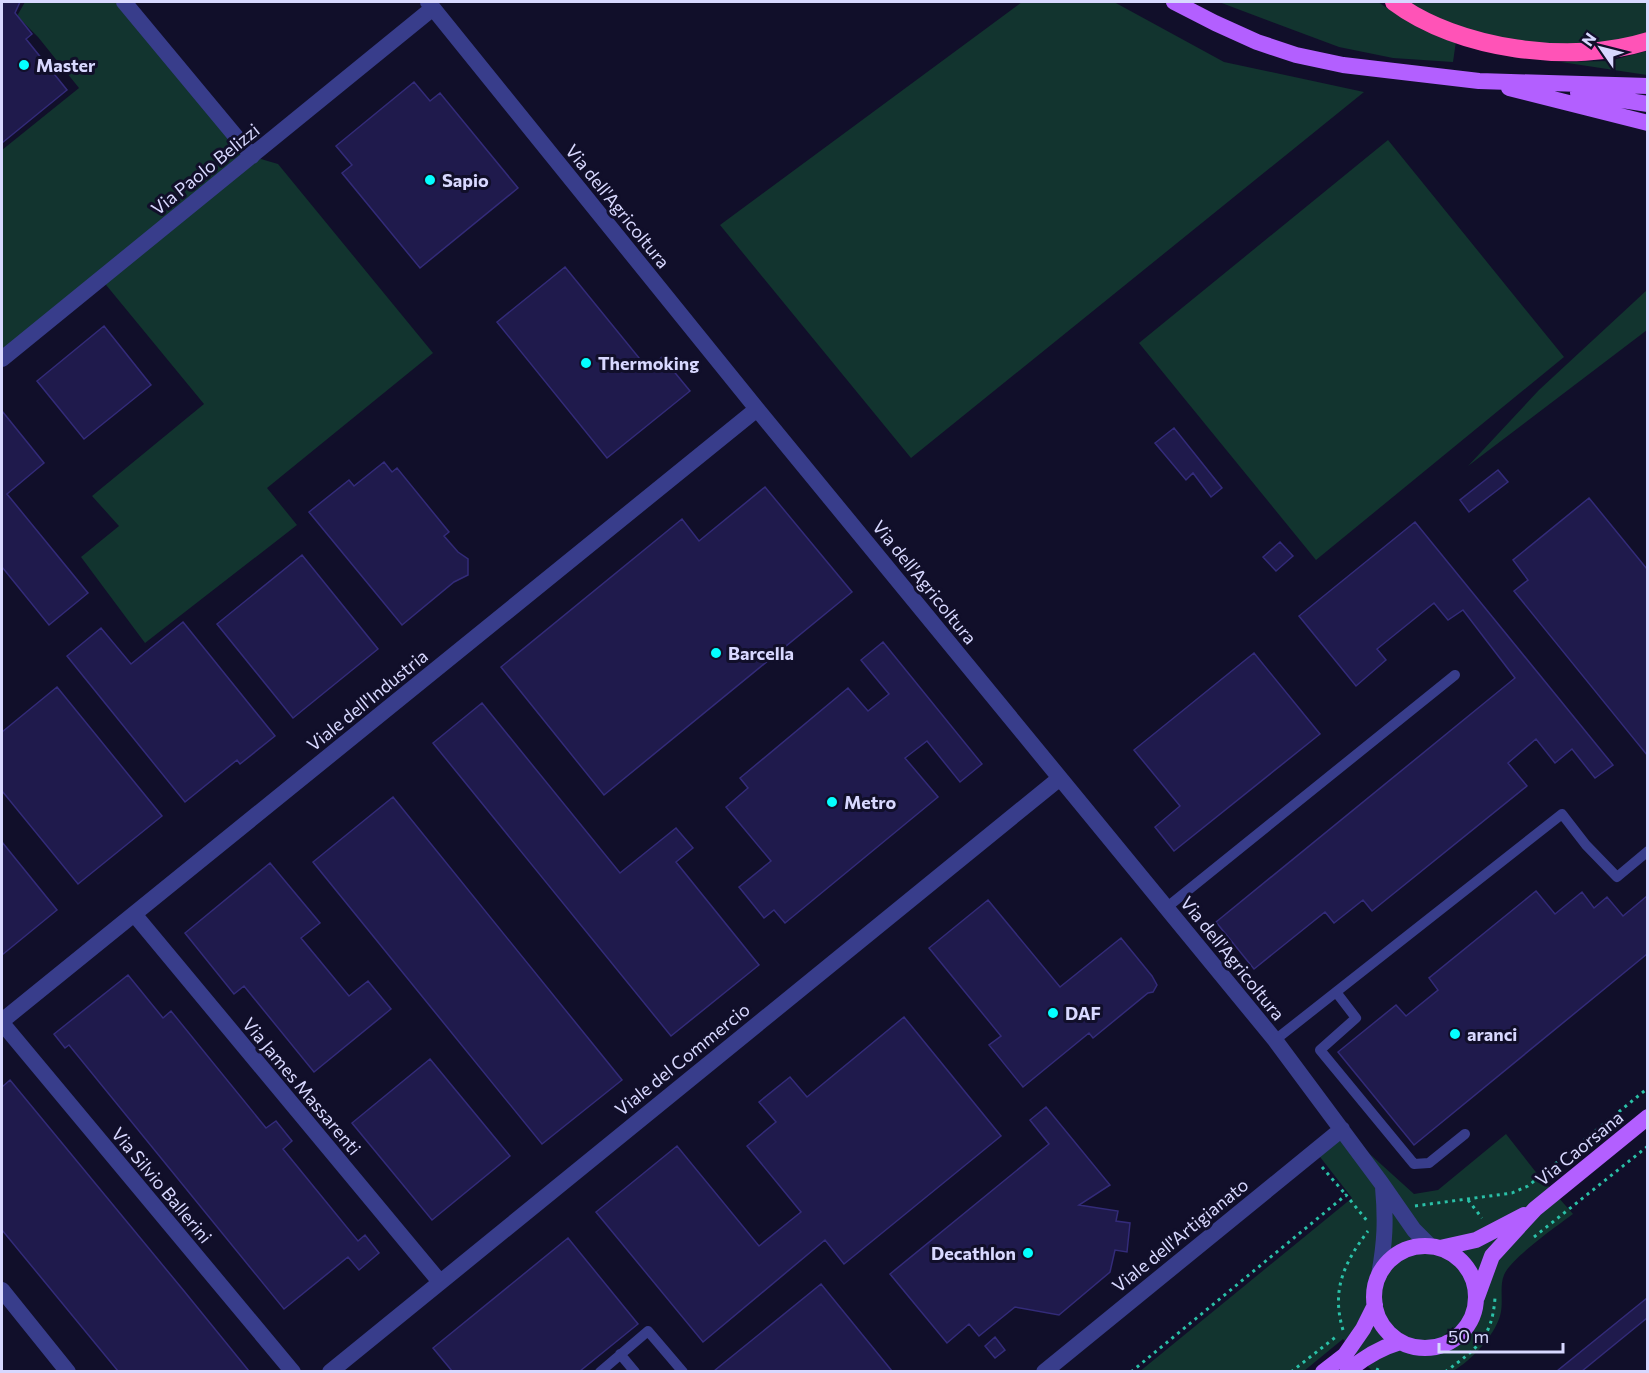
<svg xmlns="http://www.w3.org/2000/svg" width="1649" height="1373" viewBox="0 0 1649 1373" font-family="Commissioner,sans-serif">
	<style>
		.green { fill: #12342f }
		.building { fill: #1f1a4c; stroke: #332b79; stroke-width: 1.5 }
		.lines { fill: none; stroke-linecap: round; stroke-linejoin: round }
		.path { stroke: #2ac1a8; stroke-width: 3; stroke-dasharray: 3 4.5; stroke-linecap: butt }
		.service { stroke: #383d8b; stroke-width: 10 }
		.minor { stroke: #383d8b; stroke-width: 16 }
		.primary { stroke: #b35fff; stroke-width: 16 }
		.motorway { stroke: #ff53b7; stroke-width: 18 }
		.poi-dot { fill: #04ffff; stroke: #110f2a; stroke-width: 2 }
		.labels { text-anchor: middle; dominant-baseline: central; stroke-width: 6; stroke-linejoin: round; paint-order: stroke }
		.poi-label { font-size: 18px; font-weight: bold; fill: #d8d8ff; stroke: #110f2a; text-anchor: start }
		.street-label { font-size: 18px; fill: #d8d8ff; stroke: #110f2a }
	</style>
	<rect width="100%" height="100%" fill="#110f2a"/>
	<path class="green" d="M 25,2 L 123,2 L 251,156 L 278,164 L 433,353 L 267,488 L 297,525 L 145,643 L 81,557 L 119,526 L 92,496 L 204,404 L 102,280 L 2,360 L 2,150 L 79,88 L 38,37 L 17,16 Z
		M 1022,2 L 1114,2 L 1224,62 L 1364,92 L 911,458 L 720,225 Z
		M 1219,2 L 1378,2 L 1396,14 L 1423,30 L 1456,41 L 1453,62 L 1393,58 L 1339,47 Z
		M 1405,2 L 1647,2 L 1647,34 L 1592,45 L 1540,44 L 1496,38 L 1435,19 Z
		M 1647,51 L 1647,75 L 1561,62 L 1609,61 Z
		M 1388,140 L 1564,357 L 1316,560 L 1139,343 Z
		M 1647,290 L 1647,330 L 1468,466 L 1539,390 Z
		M 1341,1128 L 1414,1194 L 1438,1190 L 1506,1134 L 1535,1171 L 1573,1214 C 1557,1226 1511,1258 1504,1275 C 1499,1287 1504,1303 1500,1316 C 1494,1336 1471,1361 1453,1371 L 1372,1371 L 1343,1339 L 1304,1371 L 1139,1372 L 1352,1198 L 1317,1153 Z"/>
	<path class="building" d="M 2,2 L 20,2 L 15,13 L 32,34 L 26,39 L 67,90 L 2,143 Z
		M 414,82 L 430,101 L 440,93 L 518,188 L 420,268 L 342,173 L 352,165 L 336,146 Z
		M 565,267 L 648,369 L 662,357 L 690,391 L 607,458 L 497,322 Z
		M 104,326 L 151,385 L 84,439 L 37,381 Z
		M 2,411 L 44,463 L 7,494 L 88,593 L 49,625 L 2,567 Z
		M 1174,428 L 1222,488 L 1211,497 L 1193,473 L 1186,480 L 1155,443 Z
		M 384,462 L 392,472 L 397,468 L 449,532 L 444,536 L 458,552 L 468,559 L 468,575 L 454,582 L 402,625 L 309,512 L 349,480 L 354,486 Z
		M 1498,470 L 1508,482 L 1469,512 L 1460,500 Z
		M 765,487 L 852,592 L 604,795 L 501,667 L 682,519 L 699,541 Z
		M 1589,498 L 1647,569 L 1647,755 L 1514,591 L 1528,580 L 1513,560 Z
		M 1415,522 L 1613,765 L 1595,778 L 1572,749 L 1555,763 L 1536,739 L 1508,763 L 1527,786 L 1372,911 L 1363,900 L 1334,923 L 1325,912 L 1254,969 L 1216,922 L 1515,678 L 1463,610 L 1448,620 L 1434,603 L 1377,649 L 1386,660 L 1356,686 L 1299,616 Z
		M 1280,542 L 1293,556 L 1276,571 L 1263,557 Z
		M 302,555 L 378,649 L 293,718 L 217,624 Z
		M 183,622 L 275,736 L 240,764 L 237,760 L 185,802 L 67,656 L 101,628 L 131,664 Z
		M 883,642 L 982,764 L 960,782 L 927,741 L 905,758 L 938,797 L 785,923 L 774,910 L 764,918 L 739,887 L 771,861 L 726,807 L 748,788 L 740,778 L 848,688 L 868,711 L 889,694 L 861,660 Z
		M 1254,653 L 1320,734 L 1174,851 L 1155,827 L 1180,806 L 1134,750 Z
		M 57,687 L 162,816 L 78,884 L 2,791 L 2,732 Z
		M 482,703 L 620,873 L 676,828 L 693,848 L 676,862 L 759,965 L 671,1036 L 433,743 Z
		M 393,797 L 622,1080 L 542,1144 L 313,862 Z
		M 2,842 L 57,910 L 2,955 Z
		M 270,863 L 320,923 L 301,938 L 349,996 L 368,981 L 391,1009 L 314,1072 L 244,986 L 234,994 L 185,933 Z
		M 1536,891 L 1555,914 L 1582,892 L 1594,908 L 1607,897 L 1623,916 L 1647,896 L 1647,954 L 1414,1145 L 1338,1052 L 1396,1005 L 1406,1016 L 1438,990 L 1429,978 Z
		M 988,900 L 1060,987 L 1121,938 L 1152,976 L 1157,985 L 1153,992 L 1148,993 L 1093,1038 L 1089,1033 L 1023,1087 L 989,1045 L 1001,1036 L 929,948 Z
		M 128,975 L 163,1018 L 171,1011 L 266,1128 L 276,1121 L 292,1141 L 283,1149 L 358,1241 L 365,1235 L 379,1253 L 359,1270 L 348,1257 L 284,1309 L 69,1045 L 65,1048 L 54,1034 Z
		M 904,1017 L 1001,1136 L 844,1264 L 825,1240 L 703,1342 L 596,1212 L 677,1146 L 759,1246 L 801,1212 L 747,1146 L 776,1122 L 759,1102 L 790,1077 L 807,1097 Z
		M 430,1059 L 510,1156 L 432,1220 L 352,1123 Z
		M 10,1080 L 184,1291 L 249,1371 L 118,1371 L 2,1230 L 2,1087 Z
		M 1046,1107 L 1110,1185 L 1079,1205 L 1118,1211 L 1116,1221 L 1130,1223 L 1127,1252 L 1115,1250 L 1110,1272 L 1059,1315 L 1015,1307 L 979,1336 L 969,1324 L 947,1343 L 890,1274 L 1049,1144 L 1030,1120 Z
		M 568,1238 L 638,1324 L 580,1371 L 452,1371 L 433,1348 Z
		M 821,1284 L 892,1371 L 714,1371 Z
		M 1647,1298 L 1647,1318 L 1582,1371 L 1557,1371 Z
		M 995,1337 L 1005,1350 L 995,1358 L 985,1346 Z"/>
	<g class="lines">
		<path class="path" d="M 1322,1167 L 1346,1195
			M 1468,1200 L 1482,1218
			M 1415,1206 L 1512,1193 L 1528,1186 L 1648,1088
			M 1534,1237 L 1648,1146
			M 1343,1330 C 1331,1290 1344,1263 1368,1231
			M 1376,1369 L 1383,1372
			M 1131,1372 L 1346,1195 L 1368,1222
			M 1291,1372 L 1337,1336
			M 1445,1372 C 1476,1349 1492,1339 1495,1298"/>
		<path class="service" d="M 1166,908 L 1455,675
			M 1336,992 L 1356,1018 L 1320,1050 L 1414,1164 L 1429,1163 L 1465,1134
			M 1275,1040 L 1562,814 L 1586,845 L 1617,877 L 1648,851
			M 620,1354 L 635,1372
			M 600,1372 L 648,1331 L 683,1372"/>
		<path class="minor" d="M 124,2 L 252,156
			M 428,2 L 757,409 L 1275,1040 L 1382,1184 L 1414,1230 L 1430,1246
			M 2,359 L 433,8
			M 134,914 L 440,1282
			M 2,1021 L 757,409
			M 2,1023 L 293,1372
			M 1379,1275 C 1385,1243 1386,1220 1383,1187
			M 2,1290 L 68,1372
			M 330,1372 L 1060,778
			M 1044,1372 L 1342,1129"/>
		<path class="primary" d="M 1174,2 L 1215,23 L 1257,42 L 1296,55 L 1343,65 L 1479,81 L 1648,86
			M 1509,88 L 1648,123
			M 1578,93 L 1648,104
			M1374 1297a51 51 0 1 1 102 0a51 51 0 1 1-102 0Z
			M 1440,1248 L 1476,1240 L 1524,1215
			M 1477,1297 L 1492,1256 L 1535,1209 L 1648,1117
			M 1323,1372 L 1345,1355 L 1363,1329 L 1375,1305
			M 1347,1372 C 1363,1358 1380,1348 1400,1342"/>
		<path class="motorway" d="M 1394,2 C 1458,50 1572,65 1648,41"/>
	</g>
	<g class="poi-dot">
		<circle cx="24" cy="65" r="6"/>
		<circle cx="430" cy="180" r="6"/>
		<circle cx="586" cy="363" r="6"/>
		<circle cx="716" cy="653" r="6"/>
		<circle cx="832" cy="802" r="6"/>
		<circle cx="1053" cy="1013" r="6"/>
		<circle cx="1455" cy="1034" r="6"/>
		<circle cx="1028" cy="1253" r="6"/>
	</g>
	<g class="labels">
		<g class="poi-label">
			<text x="36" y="65">Master</text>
			<text x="442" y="180">Sapio</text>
			<text x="598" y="363">Thermoking</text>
			<text x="728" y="653">Barcella</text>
			<text x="844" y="802">Metro</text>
			<text x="1065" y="1013">DAF</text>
			<text x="1467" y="1034">aranci</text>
			<text x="1016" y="1253" text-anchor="end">Decathlon</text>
		</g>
		<g class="street-label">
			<text transform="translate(205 169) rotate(-39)">Via Paolo Belizzi</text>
			<text transform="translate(618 206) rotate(51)">Via dell'Agricoltura</text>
			<text transform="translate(925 582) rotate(51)">Via dell'Agricoltura</text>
			<text transform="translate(367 700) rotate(-39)">Viale dell'Industria</text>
			<text transform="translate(1233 958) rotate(51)">Via dell'Agricoltura</text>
			<text transform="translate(682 1059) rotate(-39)">Viale del Commercio</text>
			<text transform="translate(302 1086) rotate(50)">Via James Massarenti</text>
			<text transform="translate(1579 1148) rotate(-39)">Via Caorsana</text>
			<text transform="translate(162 1185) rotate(50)">Via Silvio Ballerini</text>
			<text transform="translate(1180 1235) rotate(-39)">Viale dell'Artigianato</text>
		</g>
	</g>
	<rect width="1649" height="1373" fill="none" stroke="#d8d8ff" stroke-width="6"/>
	<g transform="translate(1601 48) rotate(305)" stroke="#110f2a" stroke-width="4.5" paint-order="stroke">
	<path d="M0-4.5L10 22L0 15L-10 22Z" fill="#d8d8ff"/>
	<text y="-9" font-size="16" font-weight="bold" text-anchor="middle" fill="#d8d8ff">N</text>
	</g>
	<path d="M1439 1343v9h124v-9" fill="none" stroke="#d8d8ff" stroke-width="3"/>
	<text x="1448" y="1343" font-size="18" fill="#d8d8ff" stroke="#110f2a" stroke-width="4.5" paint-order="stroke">50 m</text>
</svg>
